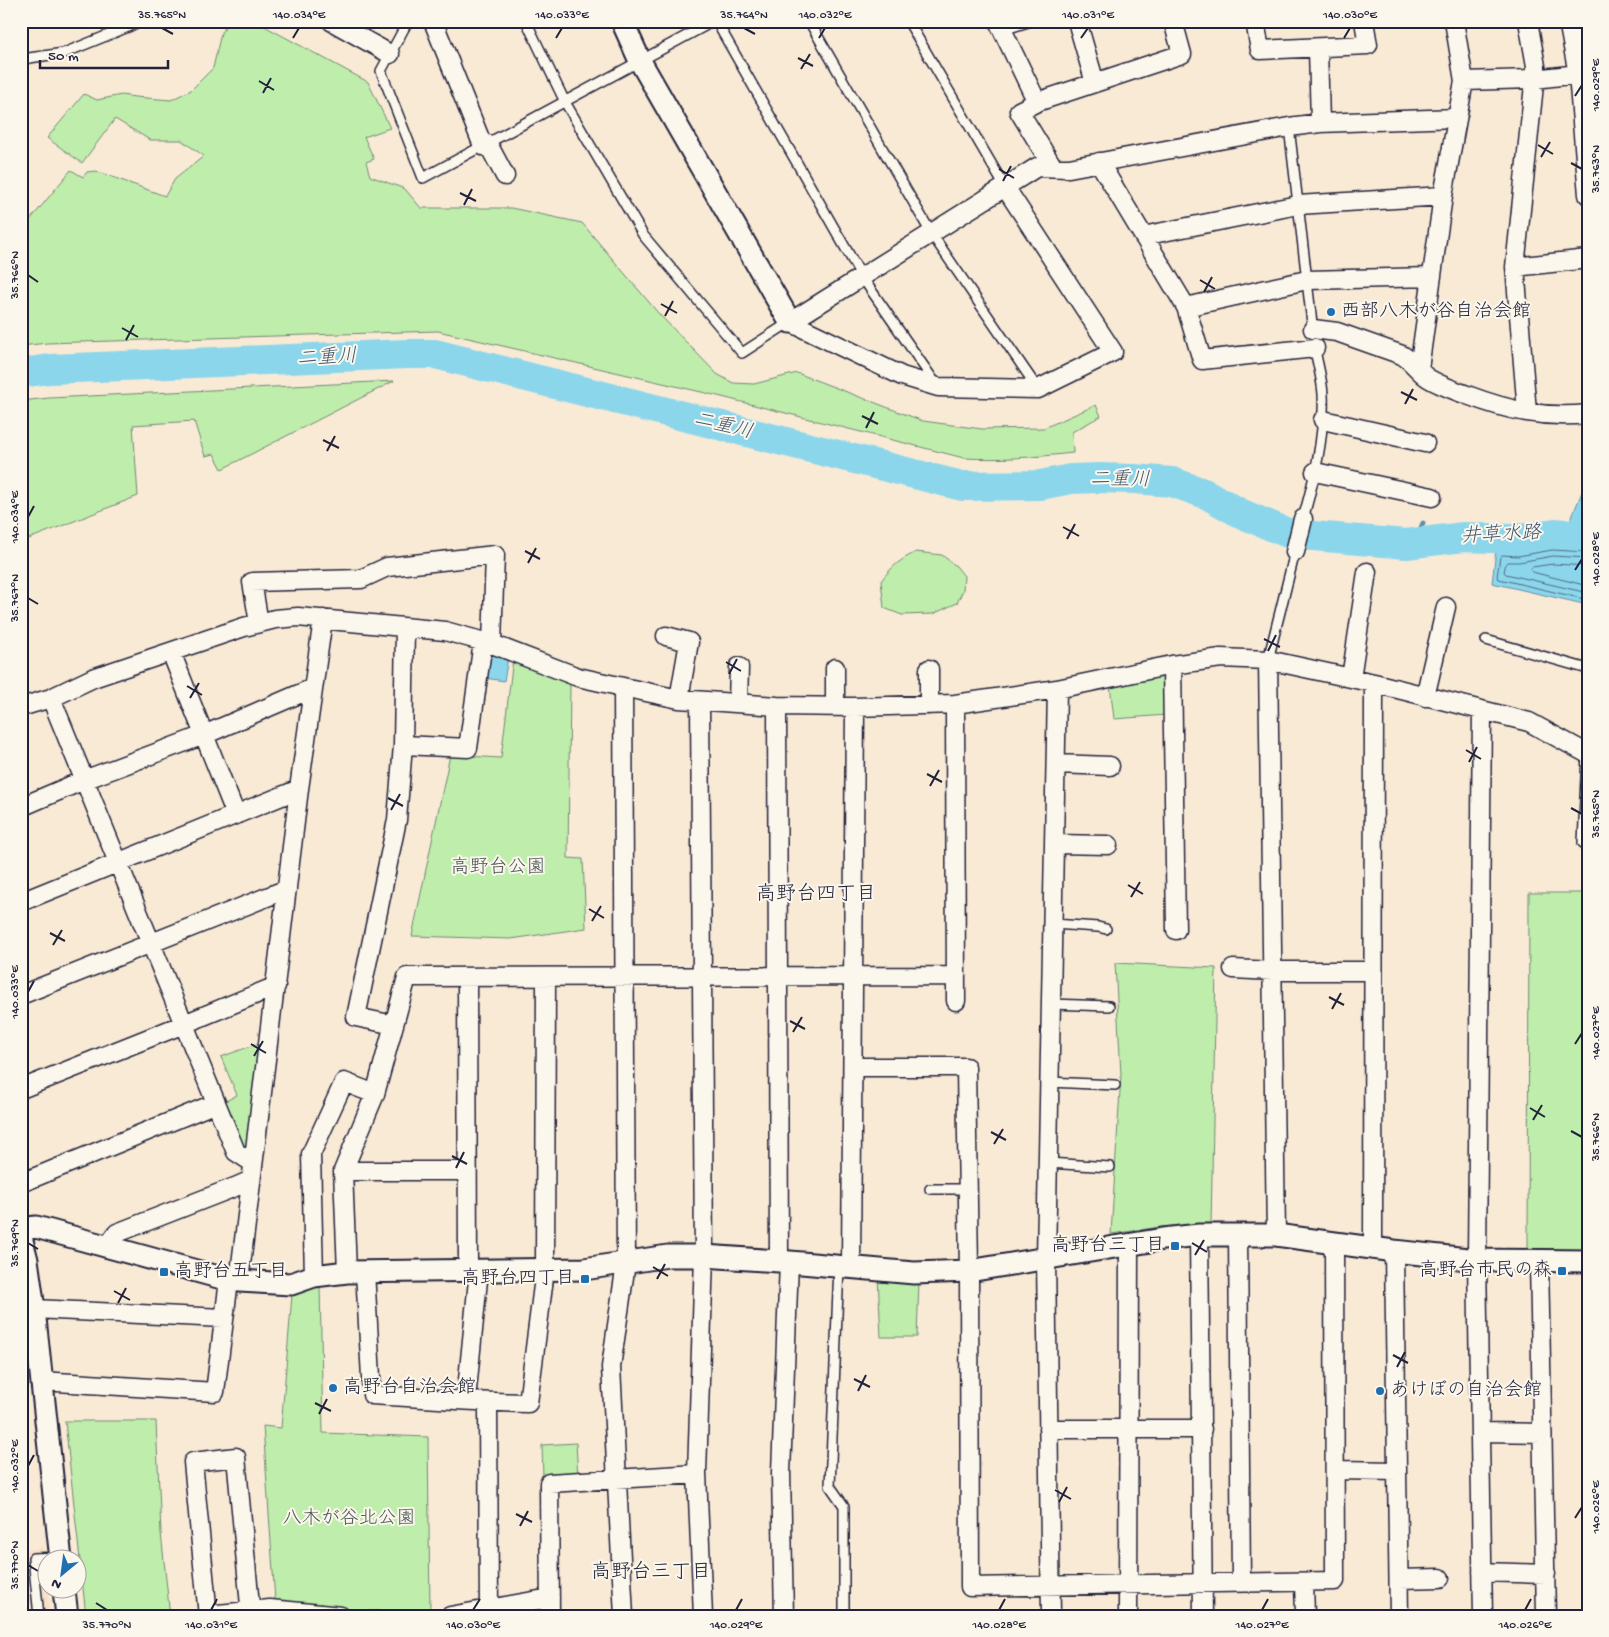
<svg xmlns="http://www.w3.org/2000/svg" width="1609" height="1637" viewBox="0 0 1609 1637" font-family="'Gochi Hand','Klee One',sans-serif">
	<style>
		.built { fill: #f8e1c7 }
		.green { fill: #bfedab; stroke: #708873 }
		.water { fill: #8cd6ec; stroke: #628ea5 }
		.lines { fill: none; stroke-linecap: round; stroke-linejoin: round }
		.shore { stroke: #4c6a82; stroke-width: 1 }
		.stream { stroke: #628ea5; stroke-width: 5 }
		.river { stroke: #8cd6ec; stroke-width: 30 }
		.service-casing { stroke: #22223b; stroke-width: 12 }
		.minor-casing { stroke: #22223b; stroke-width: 21 }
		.tertiary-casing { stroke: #22223b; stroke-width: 25 }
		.service { stroke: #fbf7ec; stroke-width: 9 }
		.minor { stroke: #fbf7ec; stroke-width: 18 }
		.tertiary { stroke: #fbf7ec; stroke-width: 21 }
		.ticks { fill: none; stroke: #22223b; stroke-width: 2 }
		.poi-dot { fill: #1f6fb2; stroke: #fbf7ec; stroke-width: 2 }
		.labels { text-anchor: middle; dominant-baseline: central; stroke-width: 4; stroke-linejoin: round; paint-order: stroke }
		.poi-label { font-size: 19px; fill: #22223b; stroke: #fbf7ec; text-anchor: start }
		.park-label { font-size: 19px; fill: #495557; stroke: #fbf7ec }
		.water-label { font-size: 20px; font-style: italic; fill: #425870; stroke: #fbf7ec }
		.neighbourhood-label { font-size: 20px; fill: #22223b; stroke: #fbf7ec }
		.neatline { fill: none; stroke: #22223b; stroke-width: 2 }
		.ticks-label { font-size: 12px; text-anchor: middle; fill: #22223b }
	</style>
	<rect width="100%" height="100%" fill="#f9ead6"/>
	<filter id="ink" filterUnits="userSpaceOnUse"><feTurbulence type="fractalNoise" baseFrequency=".02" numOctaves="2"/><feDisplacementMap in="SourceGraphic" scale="10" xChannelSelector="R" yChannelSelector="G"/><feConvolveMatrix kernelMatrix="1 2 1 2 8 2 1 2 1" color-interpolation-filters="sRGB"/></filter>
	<g filter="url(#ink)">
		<path class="built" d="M 43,1548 L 50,1616 L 27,1616 L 21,1550 Z"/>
		<path class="green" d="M 229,21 L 255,21 L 368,82 L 390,128 L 364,137 L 374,159 L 366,162 L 370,176 L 405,189 L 421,208 L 511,208 L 582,223 L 659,314 L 717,374 L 733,383 L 754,384 L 797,373 L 923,421 L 982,429 L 1044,428 L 1096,405 L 1101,416 L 1072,432 L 1073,453 C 1036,457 1001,460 964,458 L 710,394 L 438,331 L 47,343 L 21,346 L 21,231 L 71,170 L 83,177 L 87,172 L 96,171 L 165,196 L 175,179 L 204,156 L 181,140 L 150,140 L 115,119 L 82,163 L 47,138 L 84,94 L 97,100 L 121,95 L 135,97 L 171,100 L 191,90 L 213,68 L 221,33 Z
			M 394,381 L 222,469 L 214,454 L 205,456 L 194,421 L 133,425 L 138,496 L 21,542 L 21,401 L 49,398 Z
			M 916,552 L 942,555 L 956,566 L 964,576 L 963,590 L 957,603 L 933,614 L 902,615 L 884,608 L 881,581 C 892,566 900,560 916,552 Z
			M 513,658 L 564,677 L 570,685 L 568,858 L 583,859 L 586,928 L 511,939 L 412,936 L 450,755 L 501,758 Z
			M 1158,674 L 1165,679 L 1166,715 L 1114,719 L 1110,685 Z
			M 1529,893 L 1588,893 L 1588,1253 L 1528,1252 Z
			M 1115,963 L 1216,968 L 1211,1226 L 1161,1227 L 1111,1234 L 1121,1075 Z
			M 262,1042 L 249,1145 L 242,1146 L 224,1102 L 237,1095 L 221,1057 Z
			M 878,1277 L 919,1282 L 917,1337 L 881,1337 Z
			M 320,1285 L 323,1433 L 428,1437 L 430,1611 L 357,1611 L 275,1601 L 263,1426 L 281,1428 L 292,1295 L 296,1295 Z
			M 65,1421 L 156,1421 L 161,1533 L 170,1616 L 86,1616 Z
			M 576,1443 L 578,1476 L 543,1478 L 542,1445 Z"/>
		<path class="water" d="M 1582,492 L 1588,495 L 1588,525 L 1569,524 Z
			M 1552,545 L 1588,547 L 1588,605 L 1492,583 L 1496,550 L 1517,551 Z
			M 495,652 L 508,658 L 504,681 L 485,678 L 486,658 Z"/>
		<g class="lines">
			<path class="shore" d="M 1588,552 L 1552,550 L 1518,556 L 1502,555 L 1500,557 L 1497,577 L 1499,579 L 1588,600
				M 1588,558 L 1553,556 L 1519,562 L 1507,562 L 1506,563 L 1504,572 L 1506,574 L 1588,593
				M 1588,566 L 1553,564 L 1532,567 L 1530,570 L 1532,572 L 1588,586"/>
			<path class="stream" d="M 1415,543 L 1423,523"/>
			<path class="river" d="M 21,373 L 50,369 L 408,354 L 435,354 L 962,486 L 1040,485 L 1071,479 L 1100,478 L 1134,479 L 1172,482 L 1206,494 L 1240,513 L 1290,534 L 1406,544 L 1464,537 L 1515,539 L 1555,533 L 1588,537"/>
			<g class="service-casing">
				<path id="service" d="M 408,21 L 381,71 L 423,178 L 714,21
					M 526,21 L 565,102 L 643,235 L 742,353 L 790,322
					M 716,21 L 862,277 L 936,384
					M 809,21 L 931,233 L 1038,389
					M 908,21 L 1005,187
					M 1003,30 L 1031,21
					M 21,61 L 29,58 L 64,53 L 143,21
					M 1289,127 L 1313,332
					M 1303,519 C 1314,480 1325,436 1323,394 C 1322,378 1317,362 1314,345
					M 1486,640 L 1588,669
					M 1268,660 L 1295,552
					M 1583,843 L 1587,754
					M 1053,924 L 1098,927 L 1106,929
					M 1051,1004 L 1109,1006
					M 1049,1082 L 1115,1085
					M 1048,1163 L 1110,1167
					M 930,1189 L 968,1189
					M 839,1266 L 830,1486 L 844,1506 L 844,1616
					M 39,1616 L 33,1558 L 60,1557"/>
			</g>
			<g class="minor-casing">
				<path id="minor" d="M 331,21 L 390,54
					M 433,21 L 483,146
					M 998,21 L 1037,102
					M 1077,21 L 1095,83
					M 1255,21 L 1260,50 L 1368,45 L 1364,21
					M 1568,21 L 1578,74 L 1588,195
					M 1318,48 L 1320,123
					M 1464,81 L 1534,79 L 1588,73
					M 488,144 L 505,176
					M 1099,162 L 1186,307 L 1202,360 L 1315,348
					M 1053,167 L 1019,111 L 1037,102 L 1182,54 L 1173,21
					M 1143,236 L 1298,205 L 1443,196
					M 1515,267 L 1588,259
					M 1186,307 L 1307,280 L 1432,277
					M 790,322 L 1037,167 L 1069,168 L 1289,127 L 1320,123 L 1456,118
					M 790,322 L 902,376 L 938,387 L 1038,389 L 1113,352 L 1005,187
					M 1313,329 L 1337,332 L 1402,355 C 1412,361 1418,371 1428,378 C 1439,385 1454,390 1467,395 C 1507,410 1544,419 1588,414
					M 1419,369 L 1443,196 L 1464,81 L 1454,21
					M 1527,412 L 1515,267 L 1536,66 L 1528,21
					M 1323,420 L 1425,443
					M 1315,472 L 1432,497
					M 1295,552 L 1303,519
					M 259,623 L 252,582 L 361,579 L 387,567 L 495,555 L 492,644
					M 666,636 L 689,642 L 679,699
					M 171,652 L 236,815
					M 1268,660 L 1276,1235
					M 1172,665 L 1176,930
					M 1351,678 L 1367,572
					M 623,687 L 626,1263 L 611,1367 L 624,1616
					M 1425,697 L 1446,607
					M 51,698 L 236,1152 L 253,1163
					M 700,701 L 704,1256 L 697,1474 L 703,1616
					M 738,703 L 739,667
					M 955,704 L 956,1001
					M 929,705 L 929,669
					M 777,706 L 779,1261
					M 835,706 L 835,668
					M 21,707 L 51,698 L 93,678 L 244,627 L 275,619 L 298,617 L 445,631 L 492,644 L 578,677 L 623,687 L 679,699 L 777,706 L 855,707 L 955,704 L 1057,689 L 1172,665 L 1221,658 L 1268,660 L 1374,683 L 1529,722 L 1588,754
					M 1482,710 L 1477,1260 L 1483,1616
					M 403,745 L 468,748 L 483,642
					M 1056,764 L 1110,766
					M 21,807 L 84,780 L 204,735 L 313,688
					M 1054,844 L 1108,845
					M 21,902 L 299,789
					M 1233,969 L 1272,971 L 1373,971
					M 467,977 L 468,1270
					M 21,995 L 287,889
					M 394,1025 L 356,1017 L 397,820 L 403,745 L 405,628
					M 854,1067 L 966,1067 L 969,1271 L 970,1587 L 1335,1581 L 1334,1243
					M 21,1089 L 184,1024 L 276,986
					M 343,1171 L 467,1171
					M 21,1183 L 216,1103
					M 1199,1235 L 1203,1616
					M 1238,1235 L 1241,1583
					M 107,1247 L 117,1233 L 235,1187 L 251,1180
					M 1373,1248 L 1374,683
					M 1394,1251 L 1399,1616
					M 1539,1261 L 1546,1616
					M 851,1267 C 854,1080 853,893 855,707
					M 365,1271 L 372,1395 C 424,1398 476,1402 528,1403 L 545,1270 L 546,977
					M 347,1272 L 343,1171 L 375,1094 L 407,977 L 956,976
					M 314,1276 L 311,1154 L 344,1082 L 375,1094
					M 239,1281 L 299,789 L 323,619
					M 34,1309 L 223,1318
					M 41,1381 L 215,1392 L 229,1280
					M 466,1400 L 479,1270
					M 488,1403 L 489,1616
					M 1048,1429 L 1202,1429
					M 1480,1432 L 1542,1433
					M 1335,1470 L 1397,1471
					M 1482,1572 L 1546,1574
					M 1399,1579 L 1440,1578
					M 1304,1582 L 1305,1616
					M 207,1615 L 270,1609 L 341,1616
					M 208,1616 L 193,1462 L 236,1457 L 251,1616
					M 450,1616 L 550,1598
					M 550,1616 L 549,1483 L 697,1474
					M 784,1616 L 781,1473 L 789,1262
					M 1051,1616 L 1046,1259 L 1057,689
					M 1128,1616 L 1129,1244"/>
			</g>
			<g class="tertiary-casing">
				<path id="tertiary" d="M 622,21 L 640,61 L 790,322
					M 21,1229 L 36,1227 L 229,1280 L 239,1281 L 291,1284 L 314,1276 L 347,1272 L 584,1269 L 668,1256 L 704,1256 L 779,1261 L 914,1273 L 969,1271 L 1163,1239 L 1199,1235 L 1276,1235 L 1394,1251 L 1477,1260 L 1588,1261
					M 21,1237 L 27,1260 L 34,1309 L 61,1560
					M 64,1590 L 67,1616"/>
			</g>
			<use href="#service" class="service"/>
			<use href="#minor" class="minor"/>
			<use href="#tertiary" class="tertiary"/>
		</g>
	</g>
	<path class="ticks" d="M 162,28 L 173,34M 744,28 L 755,34M 293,38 L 299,28M 556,38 L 562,28M 819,38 L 825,28M 1081,38 L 1088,28M 1344,38 L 1350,28M 798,58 L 813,66M 801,69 L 810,54M 259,81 L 274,90M 263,93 L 271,78M 1575,96 L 1582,85M 1538,145 L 1553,154M 1541,157 L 1550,142M 1571,163 L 1582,169M 999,169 L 1014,178M 1003,181 L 1011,166M 460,193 L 476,201M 464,205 L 472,189M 28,275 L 38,282M 1200,280 L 1215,289M 1204,292 L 1212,277M 661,304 L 677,313M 665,316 L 673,301M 122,328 L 138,337M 126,340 L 134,325M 1401,392 L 1417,400M 1405,404 L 1413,389M 862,416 L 878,424M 866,428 L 874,412M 323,440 L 339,448M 327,451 L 335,436M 28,517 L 34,506M 1063,527 L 1079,536M 1067,539 L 1075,524M 525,551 L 540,559M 528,563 L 536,548M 1575,570 L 1582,559M 28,598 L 38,604M 1264,639 L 1280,647M 1268,651 L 1276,635M 726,662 L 741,671M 729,674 L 737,659M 187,686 L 202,695M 190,698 L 199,683M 1466,750 L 1481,759M 1469,762 L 1477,747M 927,774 L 942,782M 930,786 L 939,770M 388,798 L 403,806M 1571,808 L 1582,814M 391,810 L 400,794M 1128,885 L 1143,894M 1131,897 L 1140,882M 589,909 L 604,918M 592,921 L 601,906M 50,933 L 65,941M 53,945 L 62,930M 28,992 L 34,981M 1329,997 L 1344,1005M 1332,1009 L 1341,993M 790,1021 L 805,1029M 793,1032 L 802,1017M 251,1044 L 266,1053M 1575,1044 L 1582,1033M 254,1056 L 263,1041M 1530,1108 L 1545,1117M 1533,1120 L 1542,1105M 1571,1131 L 1582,1137M 991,1132 L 1006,1140M 994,1144 L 1003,1129M 452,1156 L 467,1164M 456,1168 L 464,1152M 28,1243 L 38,1249M 1192,1243 L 1207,1252M 1195,1255 L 1204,1240M 653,1267 L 668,1276M 657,1279 L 665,1264M 114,1291 L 130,1300M 118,1303 L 126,1288M 1393,1355 L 1408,1363M 1397,1367 L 1405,1352M 854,1379 L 870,1387M 858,1391 L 866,1375M 315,1403 L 331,1411M 319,1414 L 327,1399M 28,1466 L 34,1455M 1055,1490 L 1071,1499M 1059,1502 L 1067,1487M 516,1514 L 532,1522M 1575,1518 L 1582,1507M 520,1526 L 528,1511M 28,1565 L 38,1571M 96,1603 L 107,1610M 211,1610 L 217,1599M 473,1610 L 480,1599M 736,1610 L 742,1599M 999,1610 L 1005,1599M 1262,1610 L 1268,1599M 1525,1610 L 1531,1599"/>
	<g class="poi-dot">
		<circle cx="1331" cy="312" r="5"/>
		<rect x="1170" y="1241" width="10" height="10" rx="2.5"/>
		<rect x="1557" y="1266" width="10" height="10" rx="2.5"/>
		<rect x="159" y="1267" width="10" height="10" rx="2.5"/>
		<rect x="580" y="1274" width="10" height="10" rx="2.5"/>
		<circle cx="333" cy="1388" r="5"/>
		<circle cx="1380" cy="1391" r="5"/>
	</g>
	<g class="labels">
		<g class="poi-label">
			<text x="1341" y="312">西部八木が谷自治会館</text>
			<text x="1165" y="1246" text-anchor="end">高野台三丁目</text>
			<text x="1552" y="1271" text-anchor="end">高野台市民の森</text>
			<text x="174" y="1272">高野台五丁目</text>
			<text x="575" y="1279" text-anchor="end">高野台四丁目</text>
			<text x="343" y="1388">高野台自治会館</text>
			<text x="1390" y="1391">あけぼの自治会館</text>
		</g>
		<g class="park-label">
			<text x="498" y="868">高野台公園</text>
			<text x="349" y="1519">八木が谷北公園</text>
		</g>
		<g class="water-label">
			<text transform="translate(327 359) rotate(-3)">二重川</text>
			<text transform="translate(723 427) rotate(14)">二重川</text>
			<text transform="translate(1120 481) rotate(1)">二重川</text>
			<text transform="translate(1501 536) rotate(-3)">井草水路</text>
		</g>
		<g class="neighbourhood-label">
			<text x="816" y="895">高野台四丁目</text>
			<text x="651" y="1573">高野台三丁目</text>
		</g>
	</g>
	<rect width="1609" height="1637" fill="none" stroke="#fbf7ec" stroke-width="55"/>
	<g transform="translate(62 1574) rotate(209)"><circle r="24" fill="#fbf7ec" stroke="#a4a2a5"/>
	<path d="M0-4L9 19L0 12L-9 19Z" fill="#1f6fb2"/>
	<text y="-8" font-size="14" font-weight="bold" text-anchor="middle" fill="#22223b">N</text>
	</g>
	<path d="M40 60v8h128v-8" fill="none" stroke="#22223b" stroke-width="2.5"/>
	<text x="48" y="60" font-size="15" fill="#22223b" stroke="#fbf7ec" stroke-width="4" paint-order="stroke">50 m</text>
	<rect x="28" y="28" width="1554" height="1582" class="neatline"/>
	<g class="ticks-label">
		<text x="162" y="18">35.765°N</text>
		<text x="299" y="18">140.034°E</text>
		<text x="562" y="18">140.033°E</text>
		<text x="744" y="18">35.764°N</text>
		<text x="825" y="18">140.032°E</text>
		<text x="1088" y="18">140.031°E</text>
		<text x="1350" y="18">140.030°E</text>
		<text transform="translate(1595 85) rotate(-90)" y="4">140.029°E</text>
		<text transform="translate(1595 169) rotate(-90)" y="4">35.763°N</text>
		<text transform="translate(14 275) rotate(-90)" y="4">35.766°N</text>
		<text transform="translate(14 517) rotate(-90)" y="4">140.034°E</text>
		<text transform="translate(1595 559) rotate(-90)" y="4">140.028°E</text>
		<text transform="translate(14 598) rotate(-90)" y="4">35.767°N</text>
		<text transform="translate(1595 814) rotate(-90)" y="4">35.765°N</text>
		<text transform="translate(14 992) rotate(-90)" y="4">140.033°E</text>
		<text transform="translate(1595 1033) rotate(-90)" y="4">140.027°E</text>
		<text transform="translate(1595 1137) rotate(-90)" y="4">35.766°N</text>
		<text transform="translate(14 1243) rotate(-90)" y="4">35.769°N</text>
		<text transform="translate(14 1466) rotate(-90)" y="4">140.032°E</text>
		<text transform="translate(1595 1507) rotate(-90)" y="4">140.026°E</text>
		<text transform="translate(14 1565) rotate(-90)" y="4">35.770°N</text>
		<text x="107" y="1628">35.770°N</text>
		<text x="211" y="1628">140.031°E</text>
		<text x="473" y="1628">140.030°E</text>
		<text x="736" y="1628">140.029°E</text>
		<text x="999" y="1628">140.028°E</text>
		<text x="1262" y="1628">140.027°E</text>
		<text x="1525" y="1628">140.026°E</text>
	</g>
</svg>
